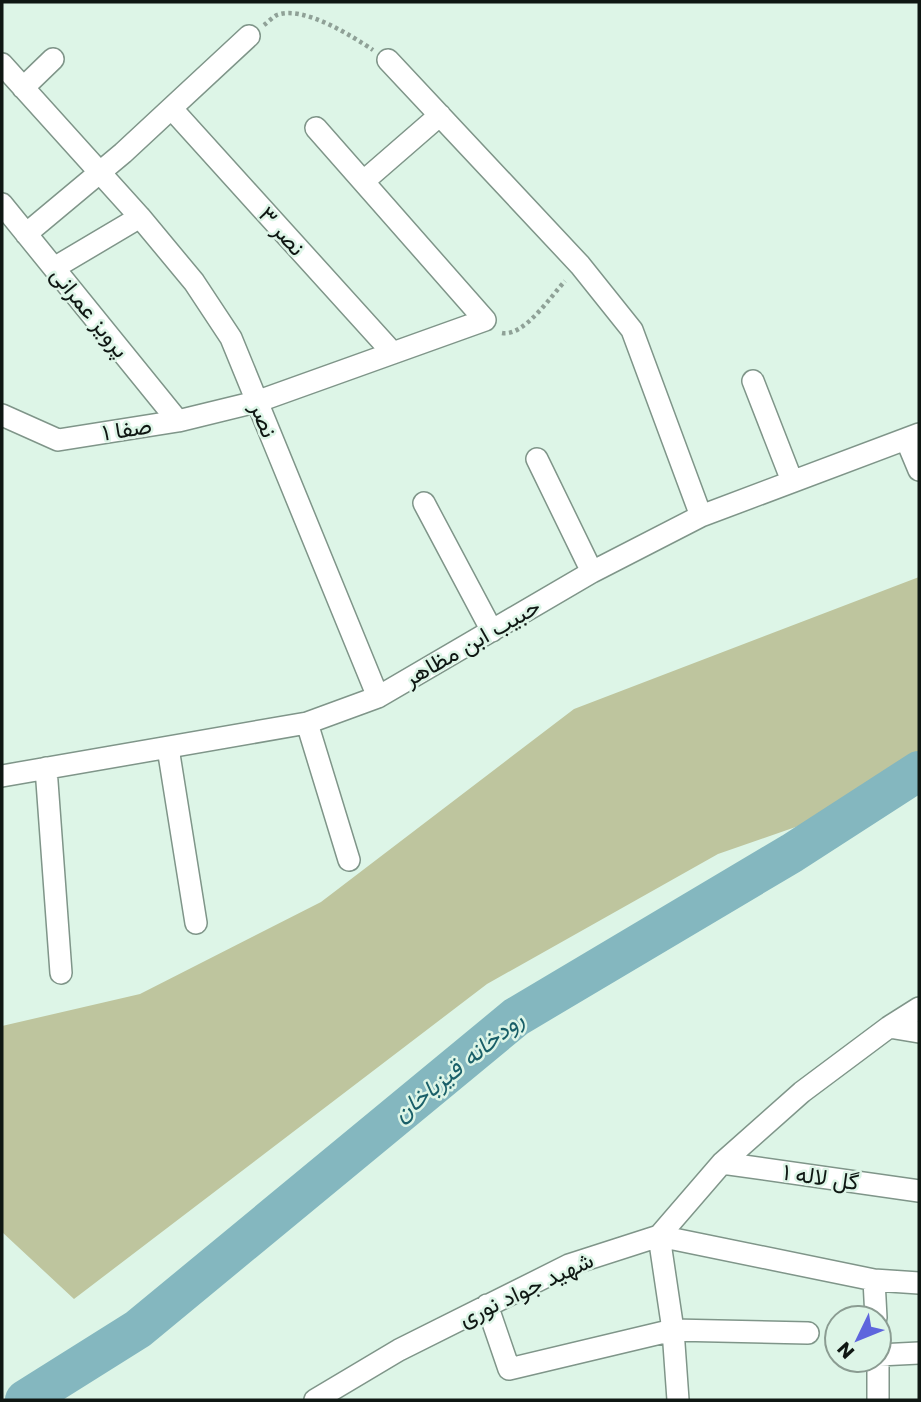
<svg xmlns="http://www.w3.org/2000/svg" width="921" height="1402" viewBox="0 0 921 1402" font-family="Poppins,Vazirmatn,sans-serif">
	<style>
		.green { fill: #bec59e }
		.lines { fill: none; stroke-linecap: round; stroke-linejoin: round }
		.river { stroke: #84b7bf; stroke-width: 40 }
		.minor-casing { stroke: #7f9589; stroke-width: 24 }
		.path { stroke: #8fa197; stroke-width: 4.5; stroke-dasharray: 3.5 3.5; stroke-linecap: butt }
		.minor { stroke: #fff; stroke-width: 21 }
		.labels { text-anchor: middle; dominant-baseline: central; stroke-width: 5; stroke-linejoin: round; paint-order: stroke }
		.street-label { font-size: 23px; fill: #0f1713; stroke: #ddf5e7 }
		.water-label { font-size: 24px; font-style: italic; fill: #195f68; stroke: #ddf5e7 }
	</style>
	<rect width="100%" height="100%" fill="#ddf5e7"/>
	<path class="green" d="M 919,577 L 919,784 L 718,854 L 487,984 L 74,1299 L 2,1232 L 2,1026 L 140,994 L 321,902 L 574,709 Z"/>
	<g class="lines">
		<path class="river" d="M 25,1400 L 138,1329 L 516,1017 L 792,853 L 919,771"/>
		<g class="minor-casing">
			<path id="minor" d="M 388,60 L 580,265 L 632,330 L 701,516
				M 2,64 L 140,217 L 194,282 L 231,338 L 378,697
				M 23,88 L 53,59
				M 172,109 L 392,352
				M 364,181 L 440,115
				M 2,204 L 178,421
				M 26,234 L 123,153 L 249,36
				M 54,268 L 140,217
				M 753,381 L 792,481
				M 2,415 L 58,440 L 178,421 L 256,402 L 485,320 L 316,128
				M 906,439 L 919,470
				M 537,459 L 592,572
				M 424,503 L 492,631
				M 307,723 L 349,860
				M 168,748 L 196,923
				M 46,768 L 61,973
				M 2,776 L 307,723 L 378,697 L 592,572 L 701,516 L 919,434
				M 889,1027 L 919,1032
				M 722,1163 L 919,1191
				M 874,1280 L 876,1318
				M 487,1305 L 509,1369 L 673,1330 L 808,1333
				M 879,1355 L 919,1353
				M 878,1360 L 878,1400
				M 315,1400 L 399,1350 L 569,1265 L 659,1236 L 722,1163 L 802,1092 L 889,1027 L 919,1008
				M 678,1400 L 673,1330 L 659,1236 L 874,1280 L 919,1283"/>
		</g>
		<path class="path" d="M 264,25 C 268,22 273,17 277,15 C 303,5 352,36 373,50
			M 502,333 C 524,337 551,296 565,281"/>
		<use href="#minor" class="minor"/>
	</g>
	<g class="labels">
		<g class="street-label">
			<text transform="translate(282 231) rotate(48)">نصر ۳</text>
			<text transform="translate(90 312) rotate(51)">پرویز عمرانی</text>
			<text transform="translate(264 420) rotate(68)">نصر</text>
			<text transform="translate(127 429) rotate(-9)">صفا ۱</text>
			<text transform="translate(472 642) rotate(-30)">حبیب ابن مظاهر</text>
			<text transform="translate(821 1177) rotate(8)">گل لاله ۱</text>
			<text transform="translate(526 1289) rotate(-25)">شهید جواد نوری</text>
		</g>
		<g class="water-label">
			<text transform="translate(458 1066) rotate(-39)">رودخانه قیزباخان</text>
		</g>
	</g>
	<rect width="921" height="1402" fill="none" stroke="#0f1713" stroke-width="7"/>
	<g transform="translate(858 1339) rotate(227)"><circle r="33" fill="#ddf5e7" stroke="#8b9c92" stroke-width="2"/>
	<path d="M0-5L12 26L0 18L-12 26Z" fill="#5e65dd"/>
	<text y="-10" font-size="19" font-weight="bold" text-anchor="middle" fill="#0f1713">N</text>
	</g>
</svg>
